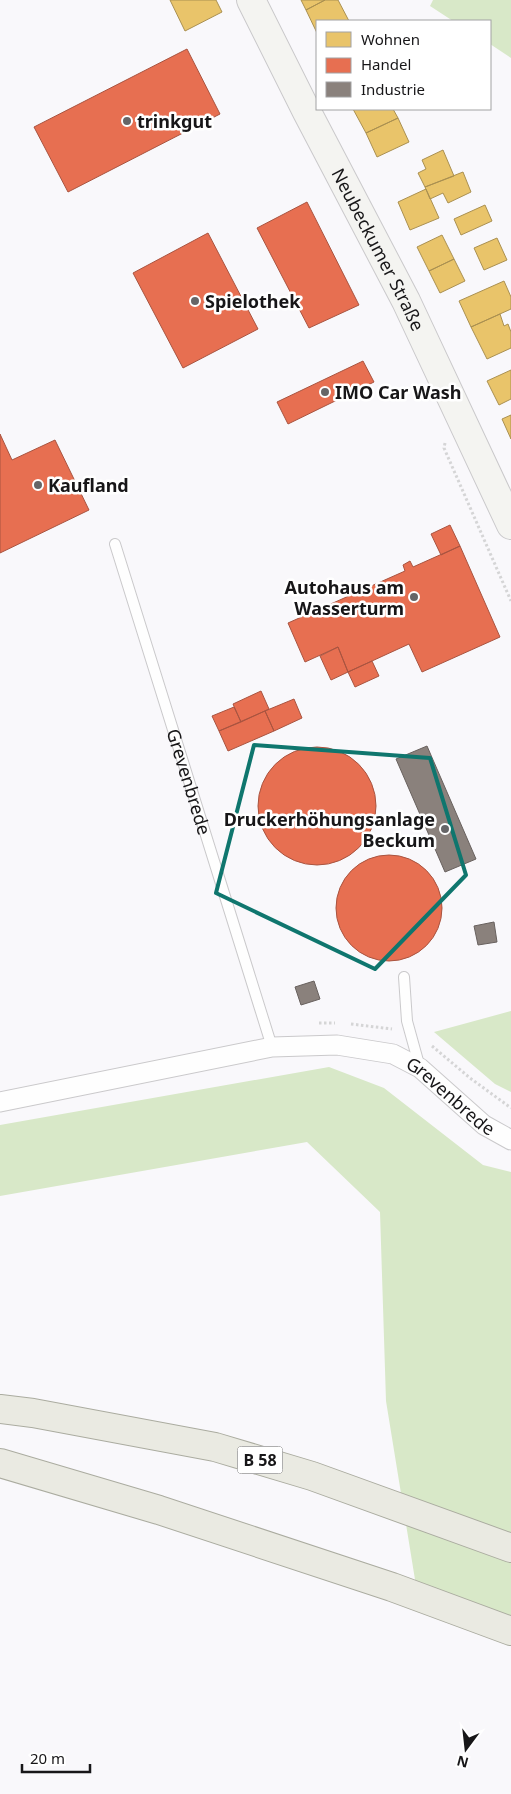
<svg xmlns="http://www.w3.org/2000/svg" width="511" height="1794" viewBox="0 0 511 1794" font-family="'Noto Sans',sans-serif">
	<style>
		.green { fill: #d8e8c8 }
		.homes { fill: #e9c46a; stroke: #aa9051 }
		.shops { fill: #e76f51; stroke: #a95440 }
		.industry { fill: #8a817c; stroke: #68615e }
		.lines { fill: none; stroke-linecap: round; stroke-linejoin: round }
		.service-casing { stroke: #cac9cb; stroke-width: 12 }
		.minor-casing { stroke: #cac9cb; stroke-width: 21 }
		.secondary-casing { stroke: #cac9cb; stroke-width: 30 }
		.primary-casing { stroke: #abaca0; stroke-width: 30 }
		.path { stroke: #d5d5d6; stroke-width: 3; stroke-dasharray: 2.5 2.5; stroke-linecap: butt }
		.service { stroke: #fefefe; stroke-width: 10 }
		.minor { stroke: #fefefe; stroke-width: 19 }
		.secondary { stroke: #f4f4f1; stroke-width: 28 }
		.primary { stroke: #eaeae2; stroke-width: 28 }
		.marked { fill: none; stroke: #0f766e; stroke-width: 4; stroke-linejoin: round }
		.poi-dot { fill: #666567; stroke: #fff; stroke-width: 2 }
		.labels { text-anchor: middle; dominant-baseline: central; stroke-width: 5; stroke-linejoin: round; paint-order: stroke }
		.shield { fill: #fff; stroke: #5d5c5d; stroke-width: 1 }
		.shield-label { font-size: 16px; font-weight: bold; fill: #171618 }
		.poi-label { font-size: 18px; font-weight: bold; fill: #171618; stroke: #fff; text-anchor: start }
		.street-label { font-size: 18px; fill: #171618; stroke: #fff }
	</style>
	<rect width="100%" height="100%" fill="#f9f8fb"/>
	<path class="green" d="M 433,0 L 511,0 L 511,58 L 490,44 L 490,21 L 453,21 L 430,6 Z
		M 511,1011 L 511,1092 L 495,1084 L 434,1032 Z
		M 329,1067 L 384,1088 L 483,1165 L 511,1172 L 511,1620 L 418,1598 L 386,1401 L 380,1212 L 307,1142 L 0,1196 L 0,1125 Z"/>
	<path class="homes" d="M 170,0 L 216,0 L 222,12 L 185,31 Z
		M 301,0 L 325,0 L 306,10 Z
		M 325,0 L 338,0 L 349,21 L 317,21 L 317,33 L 306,10 Z
		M 353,109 L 393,109 L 398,118 L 366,133 Z
		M 398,118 L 409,142 L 377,157 L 366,133 Z
		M 443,150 L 454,176 L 425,187 L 418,173 L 426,169 L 422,160 Z
		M 463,172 L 471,192 L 448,203 L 443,193 L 430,199 L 425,187 Z
		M 426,189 L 439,218 L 410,230 L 398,202 Z
		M 485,205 L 492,221 L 461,235 L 454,219 Z
		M 442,235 L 454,259 L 429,271 L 417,247 Z
		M 497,238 L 507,260 L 484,270 L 474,248 Z
		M 454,259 L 465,281 L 440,293 L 429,271 Z
		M 504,281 L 511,297 L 511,309 L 471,327 L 459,301 Z
		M 500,314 L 504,326 L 508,324 L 511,332 L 511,348 L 487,359 L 471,327 Z
		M 511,370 L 511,399 L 499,405 L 487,381 Z
		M 511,415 L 511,439 L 502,419 Z"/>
	<path class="shops" d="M 187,49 L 220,114 L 68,192 L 34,127 Z
		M 307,202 L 359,305 L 309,328 L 257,228 Z
		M 208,233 L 258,329 L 183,368 L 133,273 Z
		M 363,361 L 374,382 L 288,424 L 277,402 Z
		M 0,434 L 12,460 L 55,440 L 89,510 L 0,553 Z
		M 450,525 L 460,546 L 441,555 L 431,534 Z
		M 460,546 L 500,637 L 422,672 L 409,644 L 348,672 L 338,647 L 305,662 L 288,623 L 405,571 L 403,565 L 410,561 L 413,567 Z
		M 338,647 L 348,672 L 331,680 L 320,656 Z
		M 372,661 L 379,676 L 355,687 L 348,672 Z
		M 261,691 L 269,709 L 241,722 L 233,704 Z
		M 294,699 L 302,718 L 274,731 L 265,711 Z
		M 234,707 L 241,722 L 219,731 L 212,716 Z
		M 265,711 L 274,731 L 228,751 L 219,731 Z
		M258 806a59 59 0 1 1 118 0a59 59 0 1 1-118 0Z
		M336 908a53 53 0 1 1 106 0a53 53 0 1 1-106 0Z"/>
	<path class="industry" d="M 427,746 L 476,859 L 445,872 L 396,759 Z
		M 494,922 L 497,942 L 478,945 L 474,926 Z
		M 314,981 L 320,999 L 301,1005 L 295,987 Z"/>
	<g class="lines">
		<g class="service-casing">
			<g id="service">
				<path id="s1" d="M 115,544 L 272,1047"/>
				<path d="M 404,977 L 407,1021 L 420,1068"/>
			</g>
		</g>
		<g class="minor-casing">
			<g id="minor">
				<path id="s2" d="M 0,1102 L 272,1047 L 337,1045 L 393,1054 L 420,1068 L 484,1125 L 511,1140"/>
			</g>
		</g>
		<g class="secondary-casing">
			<g id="secondary">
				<path id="s3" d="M 251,0 L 307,112 L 406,301 L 511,525"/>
			</g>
		</g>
		<g class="primary-casing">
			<path id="primary" d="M 0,1409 L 33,1413 L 215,1447 L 312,1476 L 511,1548
				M 0,1463 L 159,1510 L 392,1587 L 511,1631"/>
		</g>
		<path class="path" d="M 445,443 L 444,448 L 511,601
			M 319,1023 L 335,1023
			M 351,1024 L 392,1029
			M 432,1046 L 470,1078 L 511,1108"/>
		<use href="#service" class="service"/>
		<use href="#minor" class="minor"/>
		<use href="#secondary" class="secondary"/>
		<use href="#primary" class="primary"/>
	</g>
	<path class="marked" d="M 254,745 L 430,758 L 466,875 L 375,969 L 216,893 Z"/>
	<g class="poi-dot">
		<circle cx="127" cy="121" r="5"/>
		<circle cx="195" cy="301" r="5"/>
		<circle cx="325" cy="392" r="5"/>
		<circle cx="38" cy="485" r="5"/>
		<circle cx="414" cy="597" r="5"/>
		<circle cx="445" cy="829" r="5"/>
	</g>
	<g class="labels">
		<rect class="shield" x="237.5" y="1446.5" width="45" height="27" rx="4"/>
		<g class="shield-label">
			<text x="260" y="1460">B 58</text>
		</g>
		<g class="poi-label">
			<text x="137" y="121">trinkgut</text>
			<text x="205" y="301">Spielothek</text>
			<text x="335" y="392">IMO Car Wash</text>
			<text x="48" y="485">Kaufland</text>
			<text x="404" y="587" text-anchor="end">Autohaus am<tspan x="404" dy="21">Wasserturm</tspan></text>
			<text x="435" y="819" text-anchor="end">Druckerhöhungsanlage<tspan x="435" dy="21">Beckum</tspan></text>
		</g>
		<g class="street-label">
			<text stroke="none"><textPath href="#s3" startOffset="280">Neubeckumer Straße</textPath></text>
			<text stroke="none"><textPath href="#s1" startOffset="249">Grevenbrede</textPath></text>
			<text stroke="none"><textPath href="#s2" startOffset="471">Grevenbrede</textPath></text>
		</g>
	</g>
	<rect x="316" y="20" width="175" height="90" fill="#ffffff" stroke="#a2a2a3"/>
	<rect x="326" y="32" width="25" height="15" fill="#e9c46a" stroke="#a2a2a3"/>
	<text x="361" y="45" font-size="15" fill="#171618">Wohnen</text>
	<rect x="326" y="58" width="25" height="15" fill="#e76f51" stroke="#a2a2a3"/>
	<text x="361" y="70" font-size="15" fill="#171618">Handel</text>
	<rect x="326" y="82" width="25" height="15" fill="#8a817c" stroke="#a2a2a3"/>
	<text x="361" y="95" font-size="15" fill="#171618">Industrie</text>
	<g transform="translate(466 1749) rotate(195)" stroke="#ffffff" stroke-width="4" paint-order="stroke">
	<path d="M0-4L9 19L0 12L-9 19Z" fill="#171618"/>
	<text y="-8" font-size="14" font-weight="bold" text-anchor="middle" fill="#171618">N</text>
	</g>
	<path d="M22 1764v8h68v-8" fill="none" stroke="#171618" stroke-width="2.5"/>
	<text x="30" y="1764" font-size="15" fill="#171618" stroke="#ffffff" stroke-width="4" paint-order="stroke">20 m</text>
</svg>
